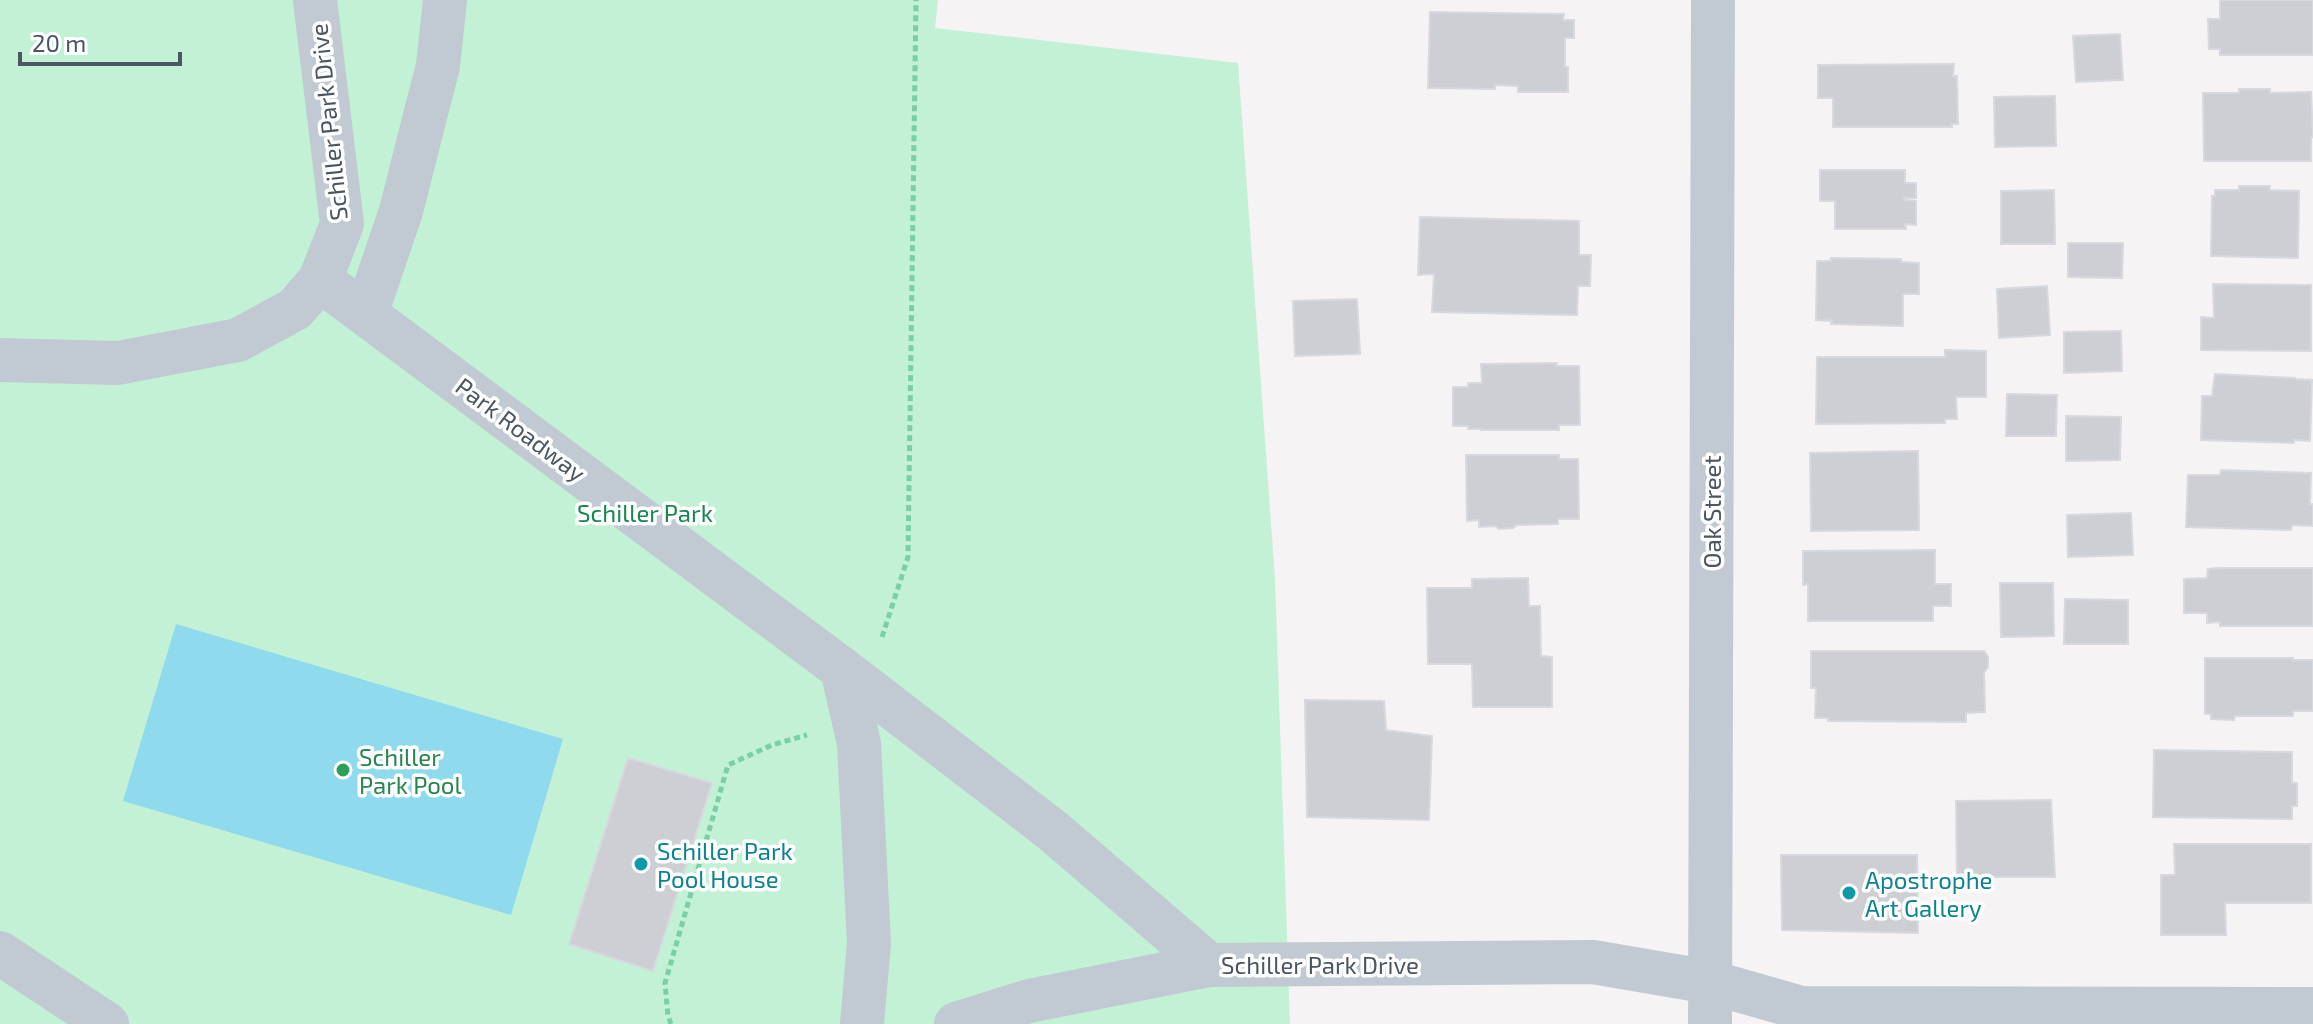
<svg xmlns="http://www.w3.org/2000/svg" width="2313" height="1024" viewBox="0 0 2313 1024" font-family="'Exo 2',sans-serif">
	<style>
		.green { fill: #c3f1d5 }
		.water { fill: #90daee }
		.building { fill: #cdcfd5; stroke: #d7d9de; stroke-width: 2 }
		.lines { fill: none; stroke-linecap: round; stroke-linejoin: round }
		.path { stroke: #7ad0a6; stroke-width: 5; stroke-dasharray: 6 4; stroke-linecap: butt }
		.minor { stroke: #c1cad2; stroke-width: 44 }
		.leisure-dot { fill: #2e9e5b; stroke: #fff; stroke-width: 3 }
		.culture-dot { fill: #0f9aa8; stroke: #fff; stroke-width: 3 }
		.labels { text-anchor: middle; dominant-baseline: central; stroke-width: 7; stroke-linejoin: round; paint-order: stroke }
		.street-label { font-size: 24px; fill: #4a5661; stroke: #fff }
		.park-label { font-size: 24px; fill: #17864f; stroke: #fff }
		.leisure-label { font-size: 24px; fill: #27864d; stroke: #fff; text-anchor: start }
		.culture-label { font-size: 24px; fill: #0d838f; stroke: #fff; text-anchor: start }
	</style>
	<rect width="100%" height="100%" fill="#f5f3f3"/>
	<path class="green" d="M 0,0 L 938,0 L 935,28 L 1238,63 L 1275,579 L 1290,1024 L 0,1024 Z"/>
	<path class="water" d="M 176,624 L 563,739 L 511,915 L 123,801 Z"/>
	<path class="building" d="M 2220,0 L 2313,0 L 2313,55 L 2220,55 L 2220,49 L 2209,49 L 2208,19 L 2220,19 Z
		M 1430,12 L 1564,14 L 1563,20 L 1574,20 L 1574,38 L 1565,38 L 1565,67 L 1568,67 L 1568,92 L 1518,92 L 1518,86 L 1495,85 L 1495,89 L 1428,88 Z
		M 2120,34 L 2123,80 L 2076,82 L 2073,36 Z
		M 1954,64 L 1953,76 L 1957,76 L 1958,124 L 1952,124 L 1952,127 L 1833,127 L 1833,98 L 1818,98 L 1818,65 Z
		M 2239,89 L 2270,89 L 2270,93 L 2311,92 L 2313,137 L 2311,138 L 2311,161 L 2204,161 L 2203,93 L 2239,93 Z
		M 2055,96 L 2056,146 L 1995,147 L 1994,97 Z
		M 1820,170 L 1905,170 L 1905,183 L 1916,183 L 1916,198 L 1904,198 L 1905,200 L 1916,201 L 1916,225 L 1905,224 L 1906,229 L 1835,229 L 1835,201 L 1820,201 Z
		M 2239,186 L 2270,186 L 2269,190 L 2299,191 L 2298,258 L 2211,256 L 2212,196 L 2215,196 L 2215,190 L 2239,190 Z
		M 2054,190 L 2055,244 L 2001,244 L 2001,191 Z
		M 1420,217 L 1579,221 L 1579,255 L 1591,255 L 1590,286 L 1578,286 L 1577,315 L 1432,312 L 1434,274 L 1418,275 Z
		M 2068,243 L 2123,243 L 2122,278 L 2068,277 Z
		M 1831,258 L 1901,259 L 1901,262 L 1919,263 L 1919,294 L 1903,294 L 1903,326 L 1831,324 L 1832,321 L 1816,320 L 1817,261 L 1831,261 Z
		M 2213,284 L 2311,285 L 2311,351 L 2201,350 L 2201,317 L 2214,318 Z
		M 2047,286 L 2050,335 L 1999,338 L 1997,289 Z
		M 1357,299 L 1360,354 L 1295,356 L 1293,301 Z
		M 2121,331 L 2122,371 L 2064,373 L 2064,332 Z
		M 1945,350 L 1986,351 L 1986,397 L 1956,397 L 1957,419 L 1945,419 L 1945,423 L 1816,424 L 1817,357 L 1945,357 Z
		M 1557,363 L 1556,366 L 1579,366 L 1580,425 L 1559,425 L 1559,430 L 1481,430 L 1481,429 L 1468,429 L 1468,426 L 1453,426 L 1453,387 L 1468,387 L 1468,383 L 1482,383 L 1481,364 Z
		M 2215,374 L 2295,378 L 2295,379 L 2312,380 L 2310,441 L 2294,440 L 2294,443 L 2201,440 L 2202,396 L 2212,396 Z
		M 2007,394 L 2057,395 L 2056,436 L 2006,436 Z
		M 2066,416 L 2121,417 L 2120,460 L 2066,461 Z
		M 1918,451 L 1919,530 L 1811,531 L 1810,453 Z
		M 1466,455 L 1559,455 L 1559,459 L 1578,459 L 1579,519 L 1558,519 L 1558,524 L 1517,525 L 1513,528 L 1499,529 L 1495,526 L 1479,527 L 1479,520 L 1467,521 Z
		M 2221,470 L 2311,473 L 2310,504 L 2313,504 L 2313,526 L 2292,525 L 2291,530 L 2186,527 L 2188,475 L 2220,475 Z
		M 2131,513 L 2133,555 L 2068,557 L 2067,515 Z
		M 1935,550 L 1935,584 L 1951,584 L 1951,606 L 1933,606 L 1933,621 L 1808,621 L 1808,584 L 1803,585 L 1803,551 Z
		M 2220,568 L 2313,568 L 2313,626 L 2220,626 L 2220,622 L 2207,623 L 2207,613 L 2184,613 L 2184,579 L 2207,578 L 2208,569 Z
		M 1528,578 L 1529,606 L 1540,606 L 1541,656 L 1552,657 L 1552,707 L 1473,707 L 1472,664 L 1428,664 L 1427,588 L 1472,588 L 1472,579 Z
		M 2000,583 L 2053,583 L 2054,636 L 2001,637 Z
		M 2065,599 L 2128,600 L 2128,644 L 2064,644 Z
		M 1811,651 L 1984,651 L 1988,657 L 1988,667 L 1984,673 L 1985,712 L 1966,713 L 1966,722 L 1828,721 L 1828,718 L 1815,718 L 1816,688 L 1811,688 Z
		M 2205,658 L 2293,658 L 2293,660 L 2313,660 L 2313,711 L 2293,711 L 2293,716 L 2235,716 L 2234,720 L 2211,719 L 2211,714 L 2205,714 Z
		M 1305,700 L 1384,701 L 1386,730 L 1432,736 L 1429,820 L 1307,817 Z
		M 2154,750 L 2292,752 L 2292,783 L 2297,783 L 2297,806 L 2292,806 L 2292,819 L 2153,817 Z
		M 628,758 L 712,783 L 653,971 L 569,944 Z
		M 2051,800 L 2055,877 L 1957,877 L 1956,801 Z
		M 2174,844 L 2311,844 L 2311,903 L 2225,903 L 2226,935 L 2161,935 L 2161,875 L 2175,875 Z
		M 1781,855 L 1917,855 L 1918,933 L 1782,930 Z"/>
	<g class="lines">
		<path class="path" d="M 882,637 L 908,557 L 916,0
			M 671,1024 L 668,1016 L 665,983 L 728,765 L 772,745 L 807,735"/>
		<path class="minor" d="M 320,280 L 842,669 L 859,744 L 869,943 L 862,1024
			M 366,314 L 401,211 L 420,136 L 438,66 L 445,0
			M 0,360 L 118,363 L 238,340 L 295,309 L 320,280 L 342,224 L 315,0
			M 842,669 L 1053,831 L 1209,965 L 1593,962 L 1710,982 L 1801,1008 L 2313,1009
			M 0,953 L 107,1024
			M 956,1024 L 1029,1001 L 1209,965
			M 1710,1024 L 1713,0"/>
	</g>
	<circle class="leisure-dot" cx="343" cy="770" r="8"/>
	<g class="culture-dot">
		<circle cx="641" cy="864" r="8"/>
		<circle cx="1849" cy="893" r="8"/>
	</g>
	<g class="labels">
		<g class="street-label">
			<text transform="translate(328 122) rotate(-96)">Schiller Park Drive</text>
			<text transform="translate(521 429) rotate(37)">Park Roadway</text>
			<text transform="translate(1711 512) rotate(-90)">Oak Street</text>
			<text x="1320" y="964">Schiller Park Drive</text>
		</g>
		<g class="park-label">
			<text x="645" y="512">Schiller Park</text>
		</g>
		<g class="leisure-label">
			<text x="359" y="756">Schiller<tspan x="359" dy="28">Park Pool</tspan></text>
		</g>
		<g class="culture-label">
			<text x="657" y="850">Schiller Park<tspan x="657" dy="28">Pool House</tspan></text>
			<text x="1865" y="879">Apostrophe<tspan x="1865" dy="28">Art Gallery</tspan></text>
		</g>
	</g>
	<path d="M20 52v12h160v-12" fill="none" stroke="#4a5661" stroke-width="4"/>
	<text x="32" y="52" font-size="24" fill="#4a5661" stroke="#ffffff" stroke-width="6" paint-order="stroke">20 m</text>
</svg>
